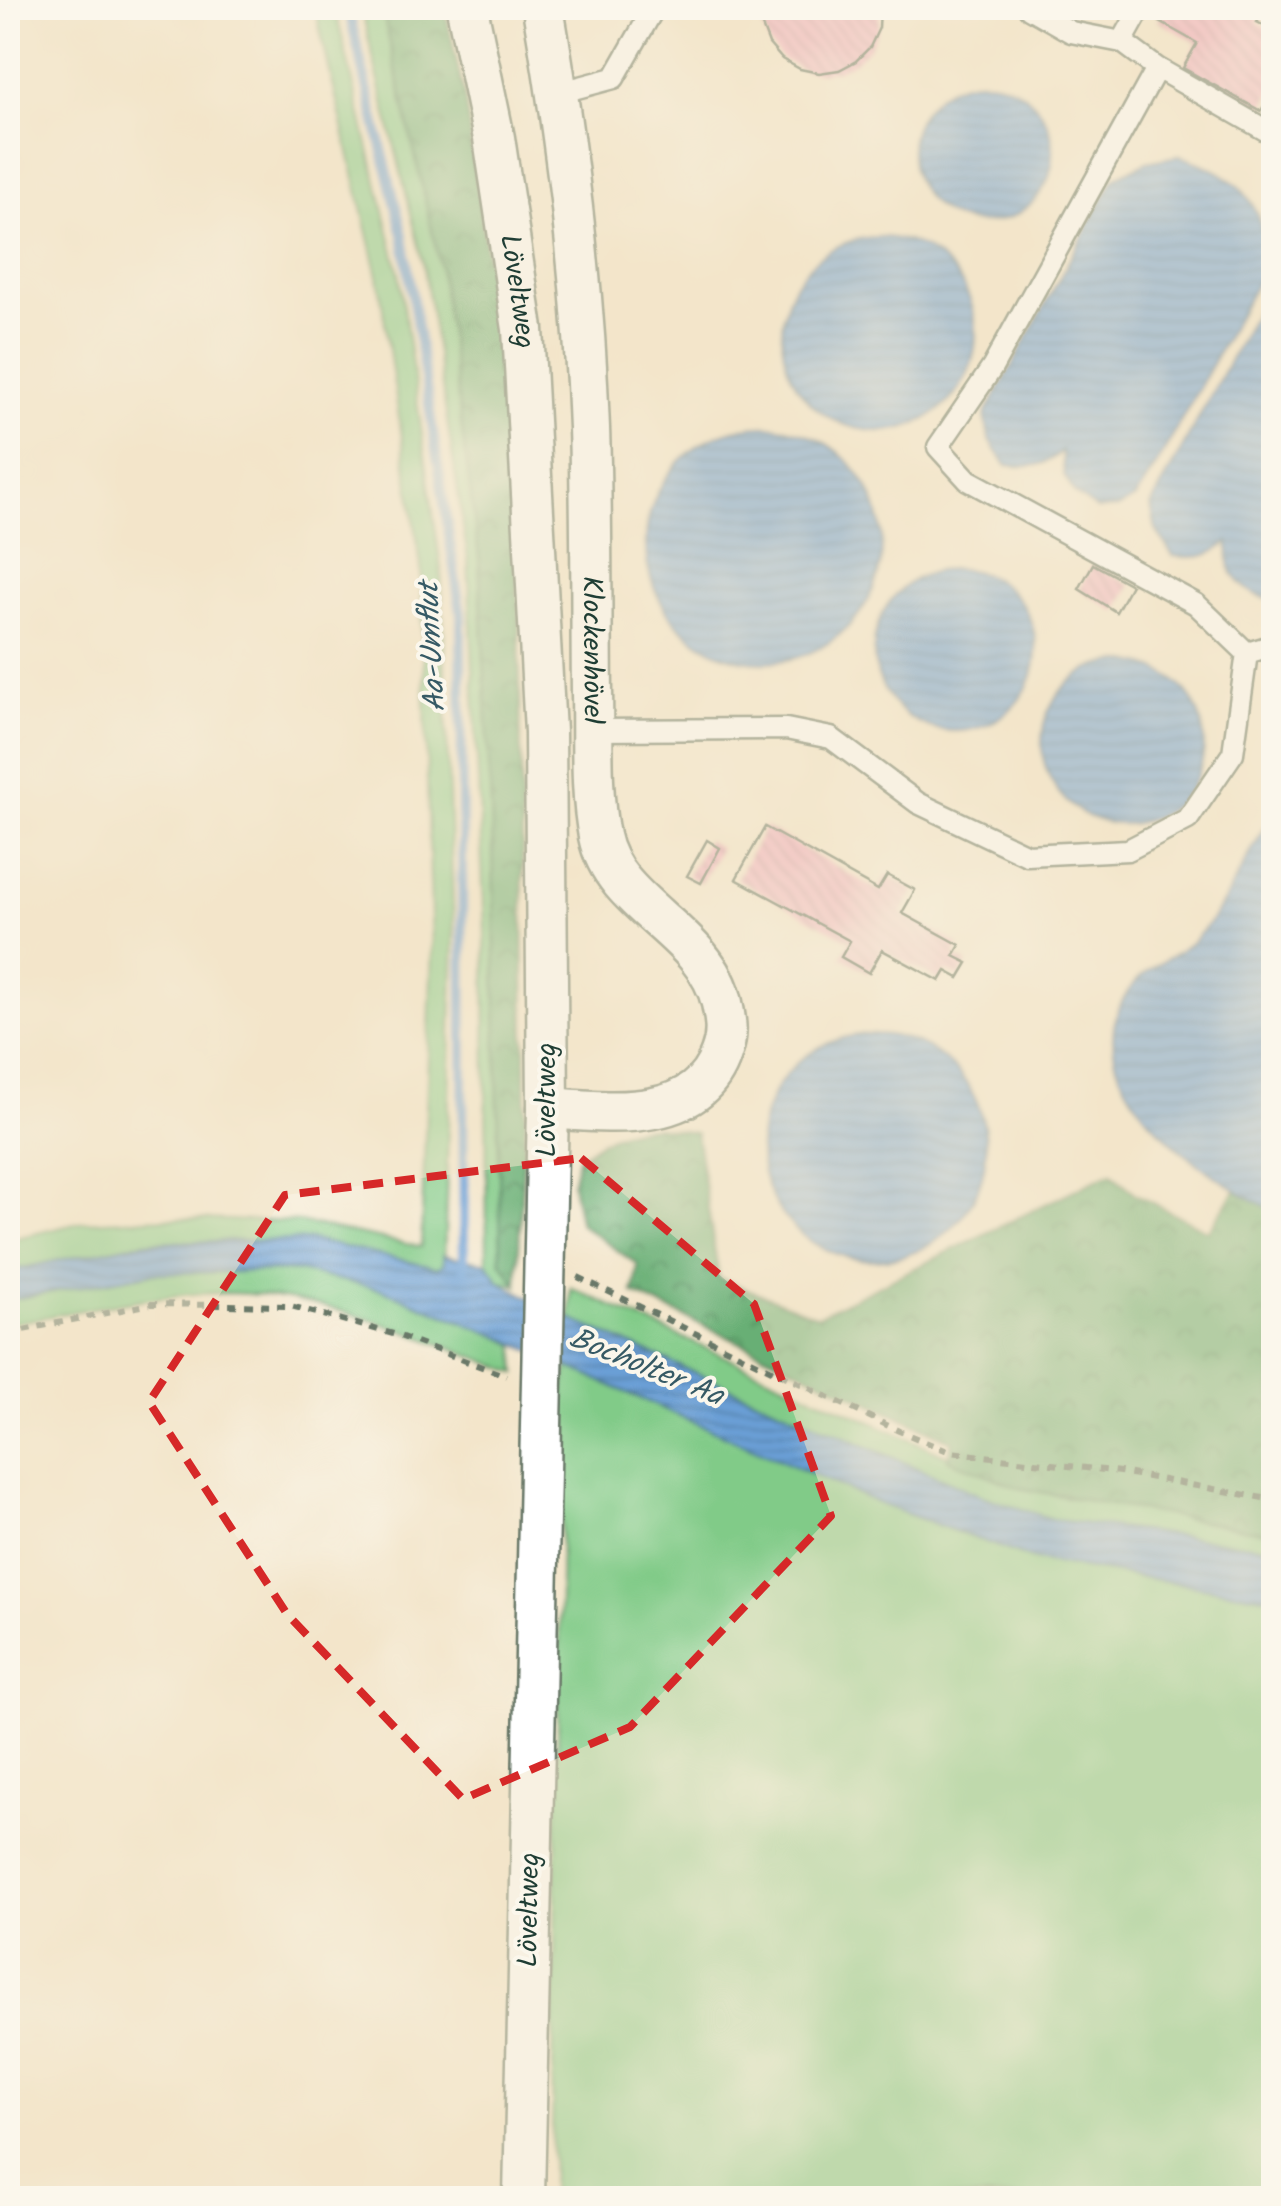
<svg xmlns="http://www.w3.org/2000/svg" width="1281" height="2206" viewBox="0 0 1281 2206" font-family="Kalam,sans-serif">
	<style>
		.green { fill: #81cb88; stroke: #50845e; stroke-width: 2.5 }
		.forest { fill: url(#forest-crowns); stroke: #447654; stroke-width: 2.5 }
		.water { fill: url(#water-rules); stroke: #446e85; stroke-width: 2.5 }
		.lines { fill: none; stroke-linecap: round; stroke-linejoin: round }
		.stream { stroke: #6a9fd6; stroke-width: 10 }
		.building { fill: url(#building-back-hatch) }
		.lane-casing { stroke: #697868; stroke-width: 25 }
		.street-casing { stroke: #697868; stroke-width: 45 }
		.path { stroke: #697868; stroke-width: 6; stroke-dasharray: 8 8; stroke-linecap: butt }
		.lane { stroke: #fff; stroke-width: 20 }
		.street { stroke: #fff; stroke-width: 40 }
		.marked { fill: none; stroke: #d62828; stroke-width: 8; stroke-dasharray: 20 12; stroke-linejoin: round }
		.labels { text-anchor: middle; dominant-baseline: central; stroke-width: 8; stroke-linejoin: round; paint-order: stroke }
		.street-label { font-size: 28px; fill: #1f3d34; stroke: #fbf7ec }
		.water-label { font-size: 30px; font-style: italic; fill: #365a65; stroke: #fbf7ec }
	</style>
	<defs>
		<pattern id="forest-crowns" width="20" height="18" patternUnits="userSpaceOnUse" patternTransform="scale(2.5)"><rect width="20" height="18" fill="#68af74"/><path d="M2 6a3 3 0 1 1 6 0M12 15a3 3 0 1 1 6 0" fill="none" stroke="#559060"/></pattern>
		<pattern id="water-rules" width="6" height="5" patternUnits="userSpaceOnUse" patternTransform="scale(2.5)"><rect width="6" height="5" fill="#6a9fd6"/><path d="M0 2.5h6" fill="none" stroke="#5783ae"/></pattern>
		<pattern id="building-back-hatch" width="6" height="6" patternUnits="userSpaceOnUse" patternTransform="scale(2.5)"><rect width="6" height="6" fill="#f2a1bb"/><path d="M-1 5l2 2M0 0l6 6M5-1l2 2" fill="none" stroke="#c38499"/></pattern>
	</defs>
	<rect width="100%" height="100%" fill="#fbf7ec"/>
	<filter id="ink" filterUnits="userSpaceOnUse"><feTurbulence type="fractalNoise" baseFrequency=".01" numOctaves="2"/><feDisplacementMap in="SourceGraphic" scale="20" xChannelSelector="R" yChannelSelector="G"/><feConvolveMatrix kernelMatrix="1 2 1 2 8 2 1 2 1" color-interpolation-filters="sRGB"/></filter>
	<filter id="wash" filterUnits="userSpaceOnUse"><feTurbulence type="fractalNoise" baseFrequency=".0048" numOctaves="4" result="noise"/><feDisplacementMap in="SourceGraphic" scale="40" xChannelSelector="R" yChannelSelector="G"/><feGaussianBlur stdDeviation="2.25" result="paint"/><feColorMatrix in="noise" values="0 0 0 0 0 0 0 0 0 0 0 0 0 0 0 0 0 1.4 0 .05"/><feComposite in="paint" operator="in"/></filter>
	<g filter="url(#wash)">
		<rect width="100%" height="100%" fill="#f3e5ca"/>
		<path class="green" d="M 315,8 L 335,8 L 399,273 L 441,568 L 454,933 L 444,1264 L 438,1268 L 411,1264 L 312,1240 L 146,1242 L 8,1271 L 8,1240 L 83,1222 L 166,1218 L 299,1222 L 421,1247 L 432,948 L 421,566 L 378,276 Z
			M 361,8 L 382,8 L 440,266 L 479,556 L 493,847 L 501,1261 L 517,1285 L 500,1282 L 487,1263 L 485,930 L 468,559 L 424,267 Z
			M 299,1271 L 381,1289 L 498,1336 L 515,1345 L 517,1373 C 426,1339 318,1292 221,1293 C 149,1294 78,1312 8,1324 L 8,1300 L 152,1273 Z
			M 571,1288 L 1019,1488 L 1273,1534 L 1273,1548 L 1055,1520 L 984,1497 L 570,1319 Z
			M 568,1366 L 883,1505 L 1036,1560 L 1273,1598 L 1273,2198 L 551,2198 L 563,1389 Z"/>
		<path class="forest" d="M 382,8 L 445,8 L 465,99 L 506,394 L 519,611 L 526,1112 L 517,1285 L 501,1261 L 493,847 L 479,556 L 440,266 Z
			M 656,1127 L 696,1133 L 719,1278 L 817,1316 L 1111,1172 L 1134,1193 L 1208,1231 L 1235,1191 L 1273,1210 L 1273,1534 L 1019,1488 L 948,1459 L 952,1441 L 633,1293 L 638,1265 L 580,1224 L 572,1184 L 578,1158 C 607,1136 619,1129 656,1127 Z"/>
		<path class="water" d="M911 152a71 71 0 1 1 142 0a71 71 0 1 1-142 0Z
			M 1179,156 C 1241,174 1267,204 1264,269 L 1157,464 L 1135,498 L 1118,508 L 1097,509 L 1075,494 L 1064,475 L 1062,451 C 1044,467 1031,468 1006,465 L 989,439 L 985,415 L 1114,178 L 1147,162 Z
			M782 334a97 97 0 1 1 194 0a97 97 0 1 1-194 0Z
			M 1273,280 L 1274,599 C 1256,599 1236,584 1230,566 C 1228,559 1229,549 1229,542 C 1210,557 1197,559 1173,556 L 1156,530 L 1151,506 Z
			M646 544a118 118 0 1 1 236 0a118 118 0 1 1-236 0Z
			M874 650a81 81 0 1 1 162 0a81 81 0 1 1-162 0Z
			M1042 743a81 81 0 1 1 162 0a81 81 0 1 1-162 0Z
			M 1273,816 L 1273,1210 C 1204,1176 1065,1082 1130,989 C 1149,963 1176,959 1196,938 C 1229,904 1245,855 1273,816 Z
			M760 1147a113 113 0 1 1 226 0a113 113 0 1 1-226 0Z
			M 312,1240 L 437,1268 L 444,1264 L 443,1255 L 487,1263 L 500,1282 L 570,1319 L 984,1497 L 1055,1520 L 1273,1548 L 1273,1598 L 1036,1560 L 883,1505 L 498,1336 L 381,1289 L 299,1271 L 152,1273 L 8,1300 L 8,1271 L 146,1242 Z"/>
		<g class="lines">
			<path class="stream" d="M 348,8 L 403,235 L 461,614 L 464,1271"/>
		</g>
		<g id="blocks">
			<path class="building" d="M 761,8 L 880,8 L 879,28 L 870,47 L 856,61 L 839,70 L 819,73 L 800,69 L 782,59 L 769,44 L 762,26 Z
				M 1165,8 L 1267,8 L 1257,22 L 1274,31 L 1274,89 L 1261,111 L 1183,68 L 1197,43 L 1158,21 Z
				M 1093,564 L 1131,585 L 1116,612 L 1079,589 Z
				M 765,827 L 878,890 L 887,875 L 915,890 L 902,913 L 960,945 L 954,956 L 968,963 L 959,978 L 946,971 L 940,981 L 882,950 L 869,973 L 841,957 L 850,941 L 736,879 Z
				M 707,840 L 720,848 L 701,883 L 687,876 Z"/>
		</g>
	</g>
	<g filter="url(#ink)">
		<use href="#blocks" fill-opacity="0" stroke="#697868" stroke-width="2.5"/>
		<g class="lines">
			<g class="lane-casing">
				<path id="lane" d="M 1029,8 L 1071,32 L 1122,42 L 1157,68
					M 1122,42 L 1141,8
					M 558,93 L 614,78 L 654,8
					M 1247,653 L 1196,604 L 968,480 L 938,447 L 992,368 L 1157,68 L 1274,135
					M 593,730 L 786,729 L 831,738 L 918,803 L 1027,855 L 1128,850 L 1188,819 L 1233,753 L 1247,653 L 1274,645"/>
			</g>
			<g class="street-casing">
				<g id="street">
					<path id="s1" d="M 467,8 L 494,138 L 523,329 L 545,732 L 548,1108 L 524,2198"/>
					<path id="s2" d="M 543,8 C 567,147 584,286 589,428 C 592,516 591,604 592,692 C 593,739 590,790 599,836 C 613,907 706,931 722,1003 C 726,1022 728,1035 721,1054 C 697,1125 606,1112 548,1108"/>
				</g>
			</g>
			<path class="path" d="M 578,1277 L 899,1431 L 950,1452 L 1120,1472 L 1274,1500
				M 8,1333 L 151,1304 L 291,1306 L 397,1335 L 506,1376"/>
			<use href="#lane" class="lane"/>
			<use href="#street" class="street"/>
		</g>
	</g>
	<path d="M0 0H1281V2206H0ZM 581,1158 L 754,1304 L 831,1516 L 630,1727 L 463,1799 L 287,1614 L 149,1402 L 285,1195 Z" fill="#f3e5ca" fill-opacity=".55" fill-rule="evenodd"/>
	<path class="marked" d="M 581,1158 L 754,1304 L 831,1516 L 630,1727 L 463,1799 L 287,1614 L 149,1402 L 285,1195 Z"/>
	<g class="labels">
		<g class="street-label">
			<text stroke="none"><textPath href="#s1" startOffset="288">Löveltweg</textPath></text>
			<text stroke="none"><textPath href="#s2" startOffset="645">Klockenhövel</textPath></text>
			<text transform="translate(547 1100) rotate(-90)">Löveltweg</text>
			<text transform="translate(530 1910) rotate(-89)">Löveltweg</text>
		</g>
		<g class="water-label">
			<text transform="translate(433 647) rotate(-93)">Aa-Umflut</text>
			<text transform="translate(646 1368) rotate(22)">Bocholter Aa</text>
		</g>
	</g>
	<rect width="1281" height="2206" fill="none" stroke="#fbf7ec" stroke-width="40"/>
</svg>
